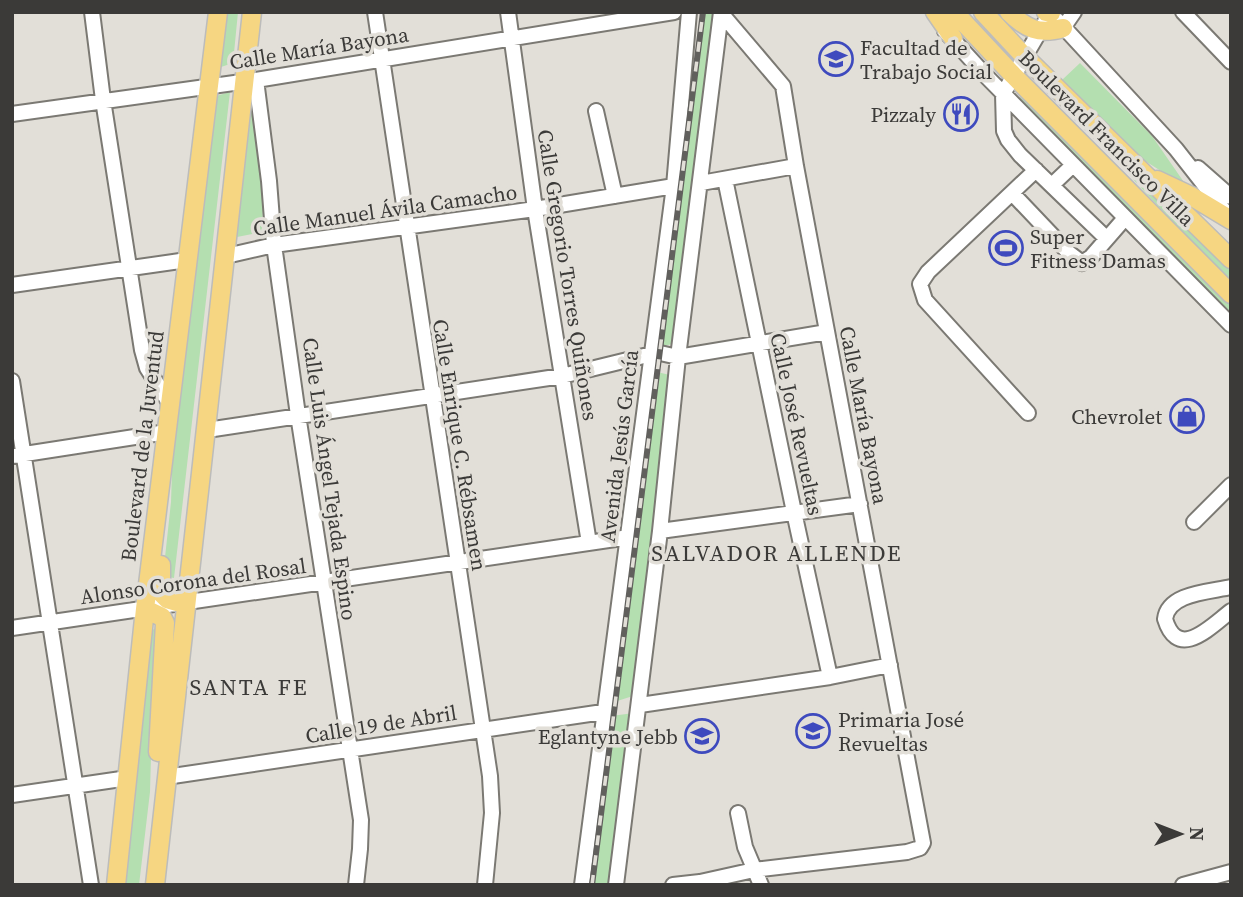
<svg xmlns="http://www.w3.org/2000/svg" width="1243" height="897" viewBox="0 0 1243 897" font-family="'Source Serif 4',serif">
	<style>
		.green { fill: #b4dfb0 }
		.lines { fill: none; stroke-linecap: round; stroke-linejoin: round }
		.minor-casing { stroke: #7b7973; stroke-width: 18 }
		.major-casing { stroke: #bcbcbb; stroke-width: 21 }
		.minor { stroke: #fff; stroke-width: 14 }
		.major { stroke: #f6d682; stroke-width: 18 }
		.rail-casing { stroke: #61605d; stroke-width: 6 }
		.rail { stroke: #e2dfd8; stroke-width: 3.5; stroke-dasharray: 10; stroke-linecap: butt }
		.labels { text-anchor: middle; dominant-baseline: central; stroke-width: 7; stroke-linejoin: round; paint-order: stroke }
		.poi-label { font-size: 21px; fill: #3b3a38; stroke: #e2dfd8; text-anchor: start }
		.street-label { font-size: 21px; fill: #3b3a38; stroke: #e2dfd8 }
		.neighbourhood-label { font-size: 23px; letter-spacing: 2px; fill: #3b3a38; stroke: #e2dfd8 }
	</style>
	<rect width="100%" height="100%" fill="#e2dfd8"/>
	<path class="green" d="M 225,12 L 238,12 L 233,63 L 218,68 Z
		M 701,12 L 713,12 L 672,344 L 660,347 Z
		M 1080,63 L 1152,136 L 1188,188 L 1134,154 L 1062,80 Z
		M 230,92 L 174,578 L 163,576 L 171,502 L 174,411 L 216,96 Z
		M 1024,94 L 1231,303 L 1231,313 L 1019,98 Z
		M 248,95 C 273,133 263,188 262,232 L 237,237 Z
		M 1130,176 L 1209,239 L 1231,261 L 1231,284 Z
		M 657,372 L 670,375 L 636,695 L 611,703 Z
		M 149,629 L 161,630 L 152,720 L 150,792 L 139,885 L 121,885 Z
		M 634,713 L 612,885 L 590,885 L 611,716 Z"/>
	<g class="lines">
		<g class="minor-casing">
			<path id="minor" d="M 92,12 L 103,100 L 142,350 L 147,368 L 170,404
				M 375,12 L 490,776 L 492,813 L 485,885
				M 508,12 L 535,209 L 589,543
				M 1051,12 L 1003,94 L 1004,131 L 1008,140 L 1020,155 L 1106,238
				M 1183,12 L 1231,62
				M 1058,21 L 1176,149 L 1227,214
				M 1063,28 L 1074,12
				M 945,31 L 987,77 L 1231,325
				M 256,80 L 269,181 L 274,245 L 298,415 L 361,820 L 360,849 L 356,885
				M 596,111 L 615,196
				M 12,114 L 256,80 L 674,12
				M 1198,168 L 1231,197
				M 725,179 L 794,512 L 830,677
				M 701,183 L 796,166
				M 1053,184 L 1073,165
				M 1012,193 L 1069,253 L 1082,263 L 1091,257 L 1125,218
				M 226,256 L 274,245 L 535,209 L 674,186
				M 12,285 L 187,260
				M 12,381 L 91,885
				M 1028,413 L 925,300 L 920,284 L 928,272 L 1036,170
				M 207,430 L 562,376 L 652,354 L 660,353 L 678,357 L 827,332
				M 12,456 L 167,432
				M 1194,522 L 1231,485
				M 660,531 L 860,504
				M 1231,587 C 1209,592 1168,593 1165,619 C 1178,662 1211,626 1231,611
				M 12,628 L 629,537
				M 640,705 L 830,677 L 890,665
				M 166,777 L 603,712
				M 12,795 L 128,778
				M 738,813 L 745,847 L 761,885
				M 582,885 L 674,186 L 689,12
				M 616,885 L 660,531 L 678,357 L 721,12
				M 673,885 L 700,882 L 754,870 L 907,852 L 920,848 L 923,843 L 796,166 L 783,86 L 721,13
				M 1183,885 L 1231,872"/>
		</g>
		<g class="major-casing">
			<path id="major" d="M 935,12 L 953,38
				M 954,12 L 1013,75 L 1231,294
				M 983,12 L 1024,56 L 1231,259
				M 1009,12 C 1026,29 1039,35 1063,28
				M 1046,12 L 1051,13
				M 1157,180 L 1191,196 L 1231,220
				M 161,565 L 161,593 L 167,599 L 184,604
				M 145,609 L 162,617 L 165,623 L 158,752
				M 116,885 L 145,609 L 218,12
				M 155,885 C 186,594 222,303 252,12"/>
		</g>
		<use href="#minor" class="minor"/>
		<use href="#major" class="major"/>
		<g class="rail-casing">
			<path id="rail" d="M 592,885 L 703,12"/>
		</g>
		<use href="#rail" class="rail"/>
	</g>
	<defs>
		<g id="university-ring" transform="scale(1.75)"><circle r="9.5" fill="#e2dfd8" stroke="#3e4abe" stroke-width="1.5"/><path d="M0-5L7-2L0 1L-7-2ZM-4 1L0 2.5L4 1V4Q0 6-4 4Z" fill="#3e4abe"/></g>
		<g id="restaurant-ring" transform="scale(1.75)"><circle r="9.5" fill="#e2dfd8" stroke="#3e4abe" stroke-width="1.5"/><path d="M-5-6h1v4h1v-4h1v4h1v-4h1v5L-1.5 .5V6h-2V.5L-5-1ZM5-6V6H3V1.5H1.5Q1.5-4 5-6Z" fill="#3e4abe"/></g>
		<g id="stadium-ring" transform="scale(1.75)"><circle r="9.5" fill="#e2dfd8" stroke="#3e4abe" stroke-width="1.5"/><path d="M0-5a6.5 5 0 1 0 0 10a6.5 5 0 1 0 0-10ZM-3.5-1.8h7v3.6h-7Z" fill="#3e4abe"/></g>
		<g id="shop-ring" transform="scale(1.75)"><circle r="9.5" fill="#e2dfd8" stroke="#3e4abe" stroke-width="1.5"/><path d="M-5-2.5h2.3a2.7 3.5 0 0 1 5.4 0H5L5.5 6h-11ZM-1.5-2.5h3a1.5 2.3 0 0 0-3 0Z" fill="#3e4abe"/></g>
		<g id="school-ring" transform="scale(1.75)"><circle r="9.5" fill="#e2dfd8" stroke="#3e4abe" stroke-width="1.5"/><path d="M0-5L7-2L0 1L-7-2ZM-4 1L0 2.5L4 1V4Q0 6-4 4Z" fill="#3e4abe"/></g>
	</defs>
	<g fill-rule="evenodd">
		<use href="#university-ring" x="836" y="59"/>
		<use href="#restaurant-ring" x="961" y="114"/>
		<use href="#stadium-ring" x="1006" y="248"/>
		<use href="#shop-ring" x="1187" y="416"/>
		<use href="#school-ring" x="813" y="731"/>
		<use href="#school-ring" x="702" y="736"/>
	</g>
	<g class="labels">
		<g class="poi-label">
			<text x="860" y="47">Facultad de<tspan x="860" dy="24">Trabajo Social</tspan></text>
			<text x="936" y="114" text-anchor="end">Pizzaly</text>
			<text x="1030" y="236">Super<tspan x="1030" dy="24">Fitness Damas</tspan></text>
			<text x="1162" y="416" text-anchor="end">Chevrolet</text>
			<text x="838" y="719">Primaria José<tspan x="838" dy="24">Revueltas</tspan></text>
			<text x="678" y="736" text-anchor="end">Eglantyne Jebb</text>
		</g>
		<g class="street-label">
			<text transform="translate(319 48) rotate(-9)">Calle María Bayona</text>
			<text transform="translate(1107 138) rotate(45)">Boulevard Francisco Villa</text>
			<text transform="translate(385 210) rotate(-8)">Calle Manuel Ávila Camacho</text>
			<text transform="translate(568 275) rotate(81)">Calle Gregorio Torres Quiñones</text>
			<text transform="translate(864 415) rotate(79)">Calle María Bayona</text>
			<text transform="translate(797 424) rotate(78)">Calle José Revueltas</text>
			<text transform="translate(460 445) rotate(81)">Calle Enrique C. Rébsamen</text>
			<text transform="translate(142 446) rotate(-83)">Boulevard de la Juventud</text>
			<text transform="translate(619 446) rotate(-83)">Avenida Jesús García</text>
			<text transform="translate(330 479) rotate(82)">Calle Luis Ángel Tejada Espino</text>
			<text transform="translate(193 581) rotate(-8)">Alonso Corona del Rosal</text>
			<text transform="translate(381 724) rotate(-9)">Calle 19 de Abril</text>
		</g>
		<g class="neighbourhood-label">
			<text x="777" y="553">SALVADOR ALLENDE</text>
			<text x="249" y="687">SANTA FE</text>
		</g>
	</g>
	<rect width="1243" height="897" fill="none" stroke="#3b3a38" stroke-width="28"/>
	<g transform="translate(1180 834) rotate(90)" stroke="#e2dfd8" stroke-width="5" paint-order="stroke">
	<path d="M0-5L12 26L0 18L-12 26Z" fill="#3b3a38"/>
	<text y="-10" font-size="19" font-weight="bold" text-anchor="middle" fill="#3b3a38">N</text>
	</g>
</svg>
